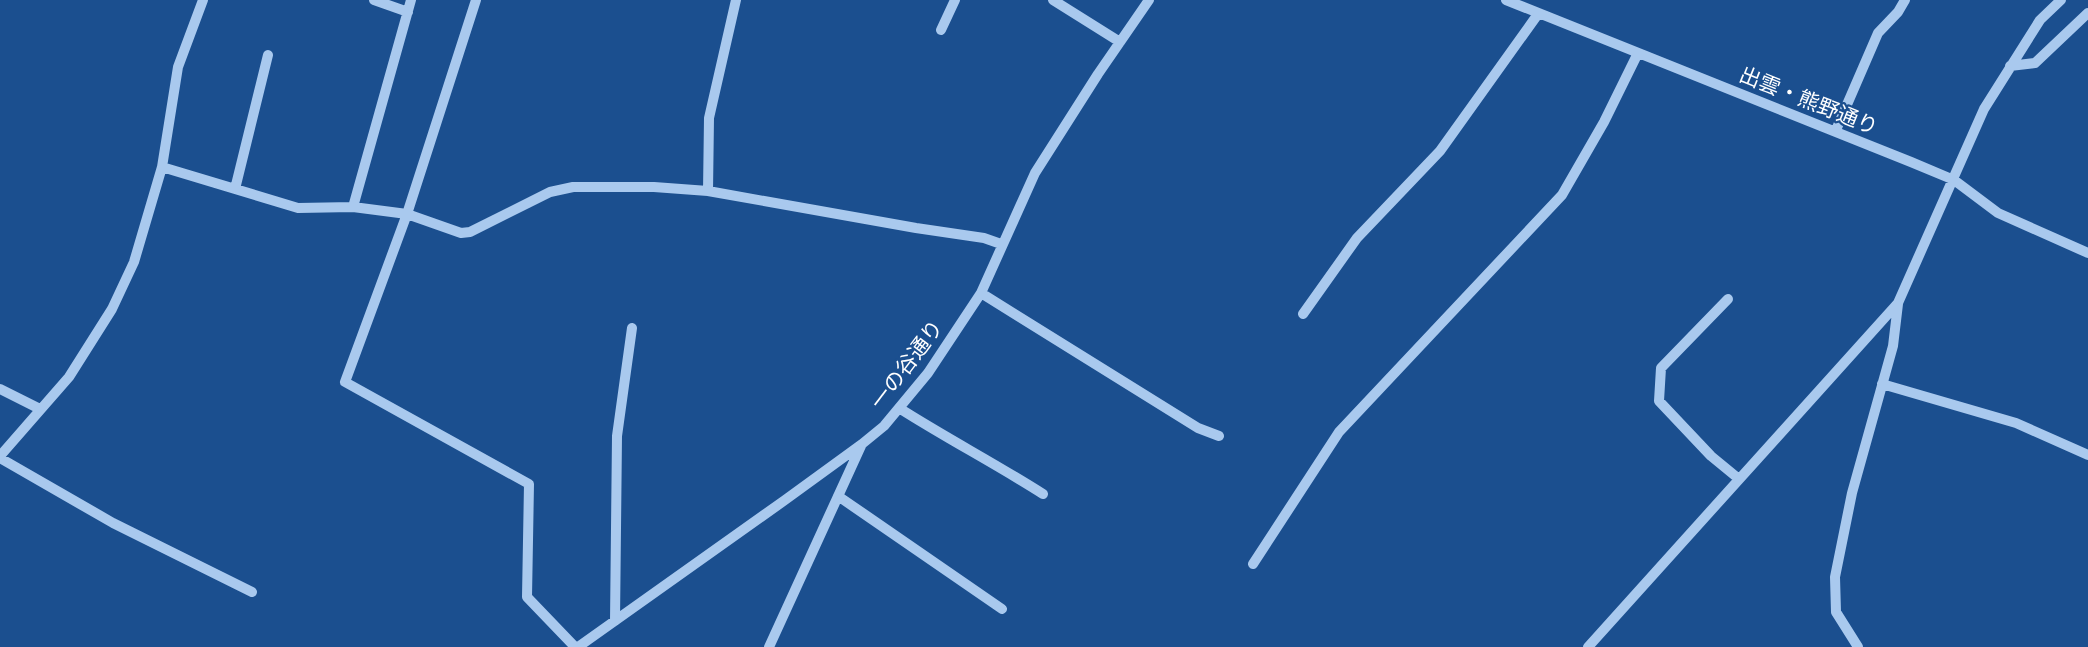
<svg xmlns="http://www.w3.org/2000/svg" width="2088" height="647" viewBox="0 0 2088 647" font-family="Ubuntu,'Noto Sans JP',sans-serif">
	<style>
		.lines { fill: none; stroke-linecap: round; stroke-linejoin: round }
		.minor { stroke: #a9c9ee; stroke-width: 10 }
		.labels { text-anchor: middle; dominant-baseline: central; stroke-width: 4.5; stroke-linejoin: round; paint-order: stroke }
		.street-label { font-size: 21px; fill: #fff; stroke: #1b4f8f }
	</style>
	<rect width="100%" height="100%" fill="#1b4f8f"/>
	<g class="lines">
		<path class="minor" d="M 374,0 L 408,12
			M 476,0 L 407,214 L 345,382 L 529,484 L 527,597 L 575,647
			M 1053,0 L 1120,42
			M 1506,0 L 1911,162 L 1954,180 L 1998,213 L 2088,253
			M 941,30 L 955,0
			M 2010,66 L 2035,63 L 2088,13
			M 1836,130 L 1878,33 L 1898,12 L 1905,0
			M 162,167 L 298,208 L 353,207 L 407,214 L 461,233 L 470,232 L 550,192 L 573,187 L 654,187 L 708,191 L 916,228 L 984,238 L 1001,244
			M 235,189 L 268,55
			M 708,191 L 709,118 L 736,0
			M 353,207 L 411,0
			M 981,293 L 1198,428 L 1219,436
			M 1728,299 L 1661,368 L 1659,401 L 1711,456 L 1739,479
			M 1303,314 L 1357,238 L 1440,151 L 1538,14
			M 1882,384 L 2016,423 L 2088,455
			M 0,389 L 40,409
			M 899,408 C 946,438 996,464 1043,494
			M 0,456 L 69,377 L 112,309 L 134,262 L 162,167 L 178,67 L 203,0
			M 0,458 L 113,523 L 252,592
			M 838,496 L 1002,609
			M 1253,564 L 1339,432 L 1562,195 L 1604,122 L 1638,53
			M 615,621 L 617,436 L 632,328
			M 578,647 L 785,500 L 862,444 L 884,426 L 928,373 L 981,293 L 1035,173 L 1098,74 L 1149,0
			M 769,647 L 861,446
			M 1588,647 L 1898,303 L 1984,109 L 2040,20 L 2061,0
			M 1858,647 L 1836,612 L 1835,577 L 1852,493 L 1893,346 L 1898,304"/>
	</g>
	<g class="labels">
		<g class="street-label">
			<text transform="translate(1809 100) rotate(22)">出雲・熊野通り</text>
			<text transform="translate(906 364) rotate(-53)">一の谷通り</text>
		</g>
	</g>
</svg>
